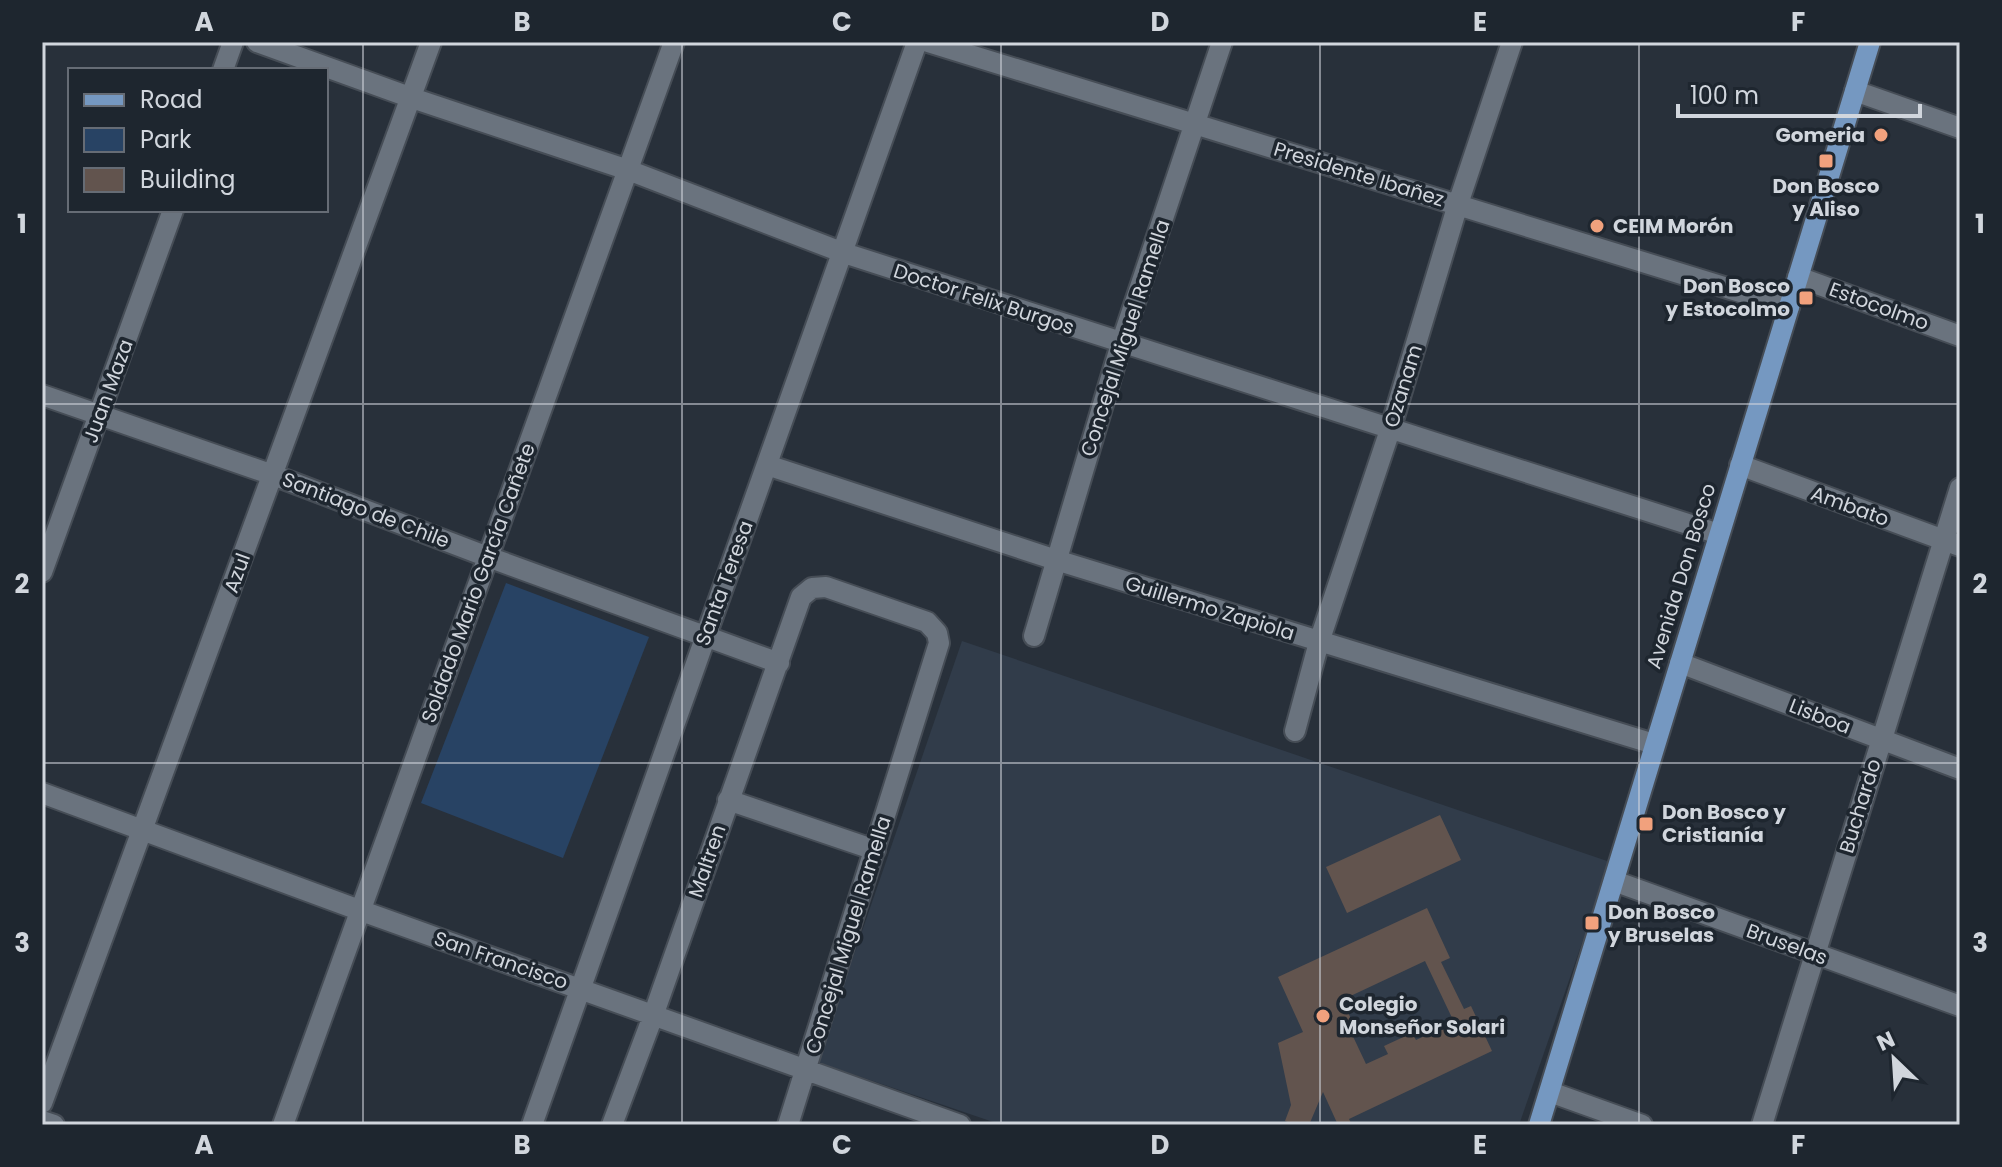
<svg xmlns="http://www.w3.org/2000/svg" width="2002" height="1167" viewBox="0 0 2002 1167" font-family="Poppins,sans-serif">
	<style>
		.built { fill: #313c4a }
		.green { fill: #284364 }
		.building { fill: #62544e; fill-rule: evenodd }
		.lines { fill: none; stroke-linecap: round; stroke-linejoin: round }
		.minor-casing { stroke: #464d56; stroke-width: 24 }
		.major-casing { stroke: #464d56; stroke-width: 24 }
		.minor { stroke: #6a737e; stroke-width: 20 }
		.major { stroke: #7598c1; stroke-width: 20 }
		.grid { fill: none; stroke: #d1d6dd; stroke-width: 2; stroke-opacity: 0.55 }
		.poi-dot { fill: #f1a17d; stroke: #1e262f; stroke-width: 3 }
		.labels { text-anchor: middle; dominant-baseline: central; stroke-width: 7; stroke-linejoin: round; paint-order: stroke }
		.poi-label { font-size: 20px; font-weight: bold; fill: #d1d6dd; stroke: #1e262f; text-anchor: start }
		.street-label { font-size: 20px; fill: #d1d6dd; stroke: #1e262f }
		.neatline { fill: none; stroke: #d1d6dd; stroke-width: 3 }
		.grid-label { font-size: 26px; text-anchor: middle; font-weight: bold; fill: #d1d6dd }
	</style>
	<rect width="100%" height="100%" fill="#28303a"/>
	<path class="built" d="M 962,641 L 1610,862 L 1519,1125 L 1002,1125 L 817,1062 Z"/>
	<path class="green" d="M 506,583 L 649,637 L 563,858 L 421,803 Z"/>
	<path class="building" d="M 1440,815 L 1461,860 L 1347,913 L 1326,867 Z
		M 1427,908 L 1450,958 L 1441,962 L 1464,1009 L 1471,1006 L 1492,1051 L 1349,1119 L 1352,1125 L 1338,1125 L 1323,1092 L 1309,1125 L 1295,1125 L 1285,1121 L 1291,1105 L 1278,1043 L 1303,1032 L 1278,977 ZM 1425,961 L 1454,1022 L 1416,1040 L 1412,1033 L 1384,1046 L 1388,1054 L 1366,1064 L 1349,1028 L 1354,1025 L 1342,1000 Z"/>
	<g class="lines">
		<g class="minor-casing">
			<path id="minor" d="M 257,42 L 412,98 L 628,170 L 844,253 L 1719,534
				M 928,42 L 1789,307
				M 223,70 L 233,42
				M 1855,91 L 1960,128
				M 1798,277 L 1960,336
				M 42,395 L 273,475 L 488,557 L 779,663
				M 767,465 L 1056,560 L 1654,744
				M 1740,465 L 1960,546
				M 42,572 L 173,210
				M 1034,636 L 1121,344 L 1222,42
				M 1680,663 L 1960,769
				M 1295,731 L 1319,642 L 1391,427 L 1458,204 L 1512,42
				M 42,793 L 359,910 L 960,1125
				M 728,800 L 875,850
				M 1614,881 L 1960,1006
				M 1550,1092 L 1642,1125
				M 42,1103 L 431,42
				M 42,1121 L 54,1125
				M 283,1125 L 674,42
				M 532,1125 L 917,42
				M 612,1125 L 653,1016 L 801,597 L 812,588 L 826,587 L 927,622 L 937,633 L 939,643 L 788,1125
				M 1762,1125 L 1960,488"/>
		</g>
		<g class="major-casing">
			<path id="major" d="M 1539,1125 L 1870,42"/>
		</g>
		<use href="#minor" class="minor"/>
		<use href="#major" class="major"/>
	</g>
	<path class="grid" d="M 363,42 L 363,1125M 682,42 L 682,1125M 1001,42 L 1001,1125M 1320,42 L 1320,1125M 1639,42 L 1639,1125M 42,404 L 1960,404M 42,763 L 1960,763"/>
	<g class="poi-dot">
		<circle cx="1881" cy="135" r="8"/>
		<rect x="1818" y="153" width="16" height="16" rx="4"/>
		<circle cx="1597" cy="226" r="8"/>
		<rect x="1798" y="290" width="16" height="16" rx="4"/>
		<rect x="1638" y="816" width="16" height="16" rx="4"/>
		<rect x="1584" y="915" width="16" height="16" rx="4"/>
		<circle cx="1323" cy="1016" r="8"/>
	</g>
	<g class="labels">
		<g class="poi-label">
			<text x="1865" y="135" text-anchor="end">Gomeria</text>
			<text x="1826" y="186" text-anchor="middle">Don Bosco<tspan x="1826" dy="23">y Aliso</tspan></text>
			<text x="1613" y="226">CEIM Morón</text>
			<text x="1790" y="286" text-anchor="end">Don Bosco<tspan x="1790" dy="23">y Estocolmo</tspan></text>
			<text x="1662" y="812">Don Bosco y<tspan x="1662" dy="23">Cristianía</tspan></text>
			<text x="1608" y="912">Don Bosco<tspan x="1608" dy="23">y Bruselas</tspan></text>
			<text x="1339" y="1004">Colegio<tspan x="1339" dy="23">Monseñor Solari</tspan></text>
		</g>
		<g class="street-label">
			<text transform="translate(1359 174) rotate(17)">Presidente Ibañez</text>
			<text transform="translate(984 299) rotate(18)">Doctor Felix Burgos</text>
			<text transform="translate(1879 306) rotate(20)">Estocolmo</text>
			<text transform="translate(1125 338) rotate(-72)">Concejal Miguel Ramella</text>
			<text transform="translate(1403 386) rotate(-73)">Ozanam</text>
			<text transform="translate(108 391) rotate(-70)">Juan Maza</text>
			<text transform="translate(1850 506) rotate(20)">Ambato</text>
			<text transform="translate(366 510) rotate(21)">Santiago de Chile</text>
			<text transform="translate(237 573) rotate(-70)">Azul</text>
			<text transform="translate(1681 576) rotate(-73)">Avenida Don Bosco</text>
			<text transform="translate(478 583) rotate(-70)">Soldado Mario García Cañete</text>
			<text transform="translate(724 583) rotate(-70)">Santa Teresa</text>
			<text transform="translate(1210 608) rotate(17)">Guillermo Zapiola</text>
			<text transform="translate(1820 716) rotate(21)">Lisboa</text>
			<text transform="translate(1860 806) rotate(-73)">Buchardo</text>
			<text transform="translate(707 861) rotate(-71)">Maltren</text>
			<text transform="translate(848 935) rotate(-73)">Concejal Miguel Ramella</text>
			<text transform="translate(1787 944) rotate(20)">Bruselas</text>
			<text transform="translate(501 960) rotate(19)">San Francisco</text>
		</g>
	</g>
	<rect width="2002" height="1167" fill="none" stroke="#1e262f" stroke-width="88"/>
	<rect x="68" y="68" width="260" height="144" fill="#1e262f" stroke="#666c75" stroke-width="2"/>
	<rect x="84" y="94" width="40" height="12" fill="#7598c1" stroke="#666c75" stroke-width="2"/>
	<text x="140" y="108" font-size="24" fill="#d1d6dd">Road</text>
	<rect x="84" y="128" width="40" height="24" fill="#284364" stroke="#666c75" stroke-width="2"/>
	<text x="140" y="148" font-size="24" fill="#d1d6dd">Park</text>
	<rect x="84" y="168" width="40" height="24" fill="#62544e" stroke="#666c75" stroke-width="2"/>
	<text x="140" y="188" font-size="24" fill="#d1d6dd">Building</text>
	<g transform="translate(1894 1059) rotate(335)" stroke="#1e262f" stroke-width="6" paint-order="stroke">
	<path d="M0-6L14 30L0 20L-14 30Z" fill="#d1d6dd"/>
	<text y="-12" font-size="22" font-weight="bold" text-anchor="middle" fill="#d1d6dd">N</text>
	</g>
	<path d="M1678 104v12h242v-12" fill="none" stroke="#d1d6dd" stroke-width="4"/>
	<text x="1690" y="104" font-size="24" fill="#d1d6dd" stroke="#1e262f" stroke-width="6" paint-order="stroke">100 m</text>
	<rect x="44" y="44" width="1914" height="1079" class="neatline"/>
	<g class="grid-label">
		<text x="204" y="31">A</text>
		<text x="522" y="31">B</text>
		<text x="842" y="31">C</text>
		<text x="1160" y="31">D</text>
		<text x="1480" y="31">E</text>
		<text x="1798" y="31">F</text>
		<text x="22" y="233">1</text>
		<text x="1980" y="233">1</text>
		<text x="22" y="593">2</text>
		<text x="1980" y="593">2</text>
		<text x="22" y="952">3</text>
		<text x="1980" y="952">3</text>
		<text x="204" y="1154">A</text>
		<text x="522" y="1154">B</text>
		<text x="842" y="1154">C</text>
		<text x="1160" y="1154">D</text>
		<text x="1480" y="1154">E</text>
		<text x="1798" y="1154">F</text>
	</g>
</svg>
